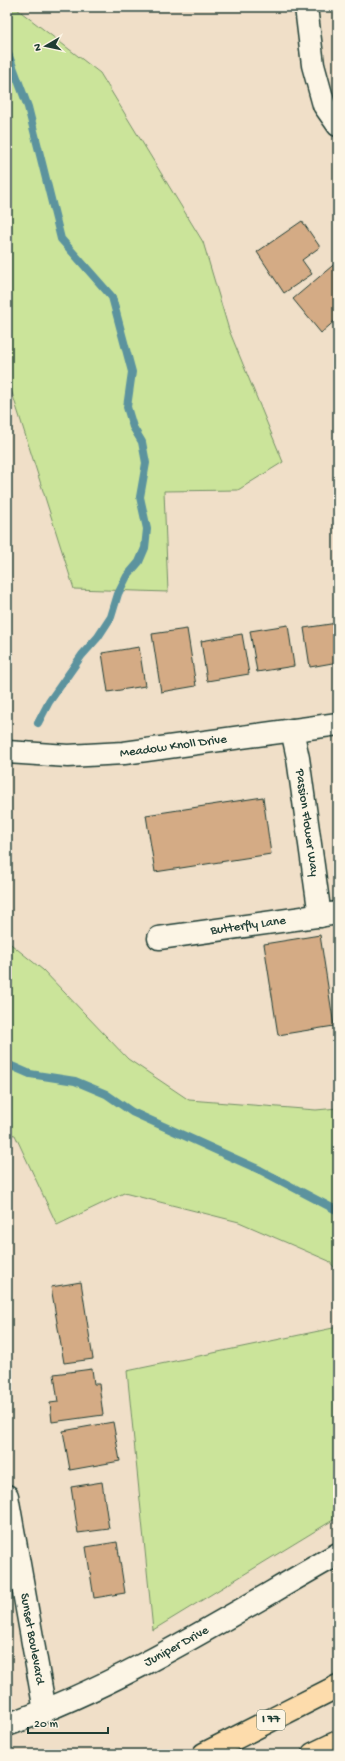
<svg xmlns="http://www.w3.org/2000/svg" width="345" height="1761" viewBox="0 0 345 1761" font-family="'Gochi Hand',sans-serif">
	<style>
		.green { fill: #cbe49a; stroke: #759067 }
		.lines { fill: none; stroke-linecap: round; stroke-linejoin: round }
		.stream { stroke: #5b939e; stroke-width: 8 }
		.building { fill: #d4ab85; stroke: #1f3d34 }
		.street-casing { stroke: #1f3d34; stroke-width: 25 }
		.highway-casing { stroke: #1f3d34; stroke-width: 25 }
		.street { stroke: #fcf5e5; stroke-width: 22 }
		.highway { stroke: #fddcac; stroke-width: 22 }
		.labels { text-anchor: middle; dominant-baseline: central; stroke-width: 3; stroke-linejoin: round; paint-order: stroke }
		.shield { fill: #fcf5e5; stroke: #617469; stroke-width: 1 }
		.shield-label { font-size: 12px; font-weight: bold; fill: #1f3d34 }
		.street-label { font-size: 13px; fill: #1f3d34; stroke: #fcf5e5 }
	</style>
	<rect width="100%" height="100%" fill="#f0dfc8"/>
	<filter id="ink" filterUnits="userSpaceOnUse"><feTurbulence type="fractalNoise" baseFrequency=".025" numOctaves="2"/><feDisplacementMap in="SourceGraphic" scale="8" xChannelSelector="R" yChannelSelector="G"/><feConvolveMatrix kernelMatrix="1 2 1 2 8 2 1 2 1" color-interpolation-filters="sRGB"/></filter>
	<g filter="url(#ink)">
		<path class="green" d="M 7,7 L 17,9 L 100,73 L 203,242 L 229,330 L 283,462 L 238,490 L 164,491 L 168,592 L 74,589 L 7,377 Z
			M 7,941 L 43,970 L 128,1059 L 189,1100 L 316,1110 L 338,1108 L 338,1272 L 329,1261 L 239,1222 L 124,1193 L 57,1225 L 15,1135 L 7,1134 Z
			M 338,1327 L 338,1517 L 153,1630 L 127,1371 Z"/>
		<g class="lines">
			<path class="stream" d="M 7,51 L 28,107 L 61,239 L 112,297 L 132,372 L 127,407 L 133,427 L 142,442 L 146,463 L 140,497 L 147,529 L 145,548 L 139,562 L 127,576 L 118,594 L 111,617 L 98,637 L 82,655 L 49,702 L 38,723
				M 7,1064 L 30,1074 L 75,1081 L 106,1094 L 132,1112 L 260,1170 L 338,1211"/>
		</g>
		<path class="building" d="M 302,221 L 320,247 L 302,260 L 312,274 L 284,293 L 257,252 Z
			M 338,261 L 338,318 L 321,333 L 293,299 Z
			M 337,623 L 338,662 L 310,667 L 304,628 Z
			M 288,625 L 294,666 L 257,672 L 250,631 Z
			M 187,629 L 196,686 L 161,692 L 152,634 Z
			M 242,634 L 249,674 L 207,681 L 201,641 Z
			M 139,647 L 145,686 L 108,692 L 102,653 Z
			M 263,797 L 271,854 L 155,872 L 146,815 Z
			M 320,935 L 334,1026 L 278,1035 L 264,944 Z
			M 81,1282 L 93,1359 L 64,1363 L 51,1287 Z
			M 92,1369 L 94,1384 L 99,1384 L 103,1415 L 52,1422 L 50,1403 L 58,1402 L 54,1374 Z
			M 113,1422 L 120,1461 L 70,1470 L 63,1431 Z
			M 102,1482 L 109,1529 L 78,1533 L 71,1487 Z
			M 117,1542 L 125,1593 L 94,1598 L 86,1547 Z"/>
		<g class="lines">
			<g class="street-casing">
				<g id="street">
					<path d="M 306,7 L 313,65 L 324,105 L 338,125"/>
					<path id="s1" d="M 292,730 L 298,758 L 320,916"/>
					<path id="s2" d="M 7,752 L 68,756 L 124,753 L 338,724"/>
					<path id="s3" d="M 159,938 L 338,913"/>
					<path id="s4" d="M 7,1496 L 45,1711"/>
					<path id="s5" d="M 7,1725 C 125,1683 230,1615 338,1554"/>
				</g>
			</g>
			<g class="highway-casing">
				<path id="highway" d="M 204,1754 L 338,1686
					M 313,1754 L 338,1742"/>
			</g>
			<use href="#street" class="street"/>
			<use href="#highway" class="highway"/>
		</g>
	</g>
	<g class="labels">
		<rect class="shield" x="257" y="1710" width="28" height="20" rx="3"/>
		<g class="shield-label">
			<text x="271" y="1720">I 77</text>
		</g>
		<g class="street-label">
			<text stroke="none"><textPath href="#s2" startOffset="167">Meadow Knoll Drive</textPath></text>
			<text stroke="none"><textPath href="#s1" startOffset="94">Passion Flower Way</textPath></text>
			<text stroke="none"><textPath href="#s3" startOffset="90">Butterfly Lane</textPath></text>
			<text stroke="none"><textPath href="#s4" startOffset="145">Sunset Boulevard</textPath></text>
			<text stroke="none"><textPath href="#s5" startOffset="187">Juniper Drive</textPath></text>
		</g>
	</g>
	<rect width="345" height="1761" fill="none" stroke="#fcf5e5" stroke-width="24"/>
	<rect x="12" y="12" width="321" height="1737" fill="none" stroke="#1f3d34" stroke-width="1.5" filter="url(#ink)"/>
	<g transform="translate(46 46) rotate(261)" stroke="#fcf5e5" stroke-width="3" paint-order="stroke">
	<path d="M0-3L7 15L0 10L-7 15Z" fill="#1f3d34"/>
	<text y="-6" font-size="11" font-weight="bold" text-anchor="middle" fill="#1f3d34">N</text>
	</g>
	<path d="M28 1727v6h80v-6" fill="none" stroke="#1f3d34" stroke-width="2"/>
	<text x="34" y="1727" font-size="12" fill="#1f3d34" stroke="#fcf5e5" stroke-width="3" paint-order="stroke">20 m</text>
</svg>
